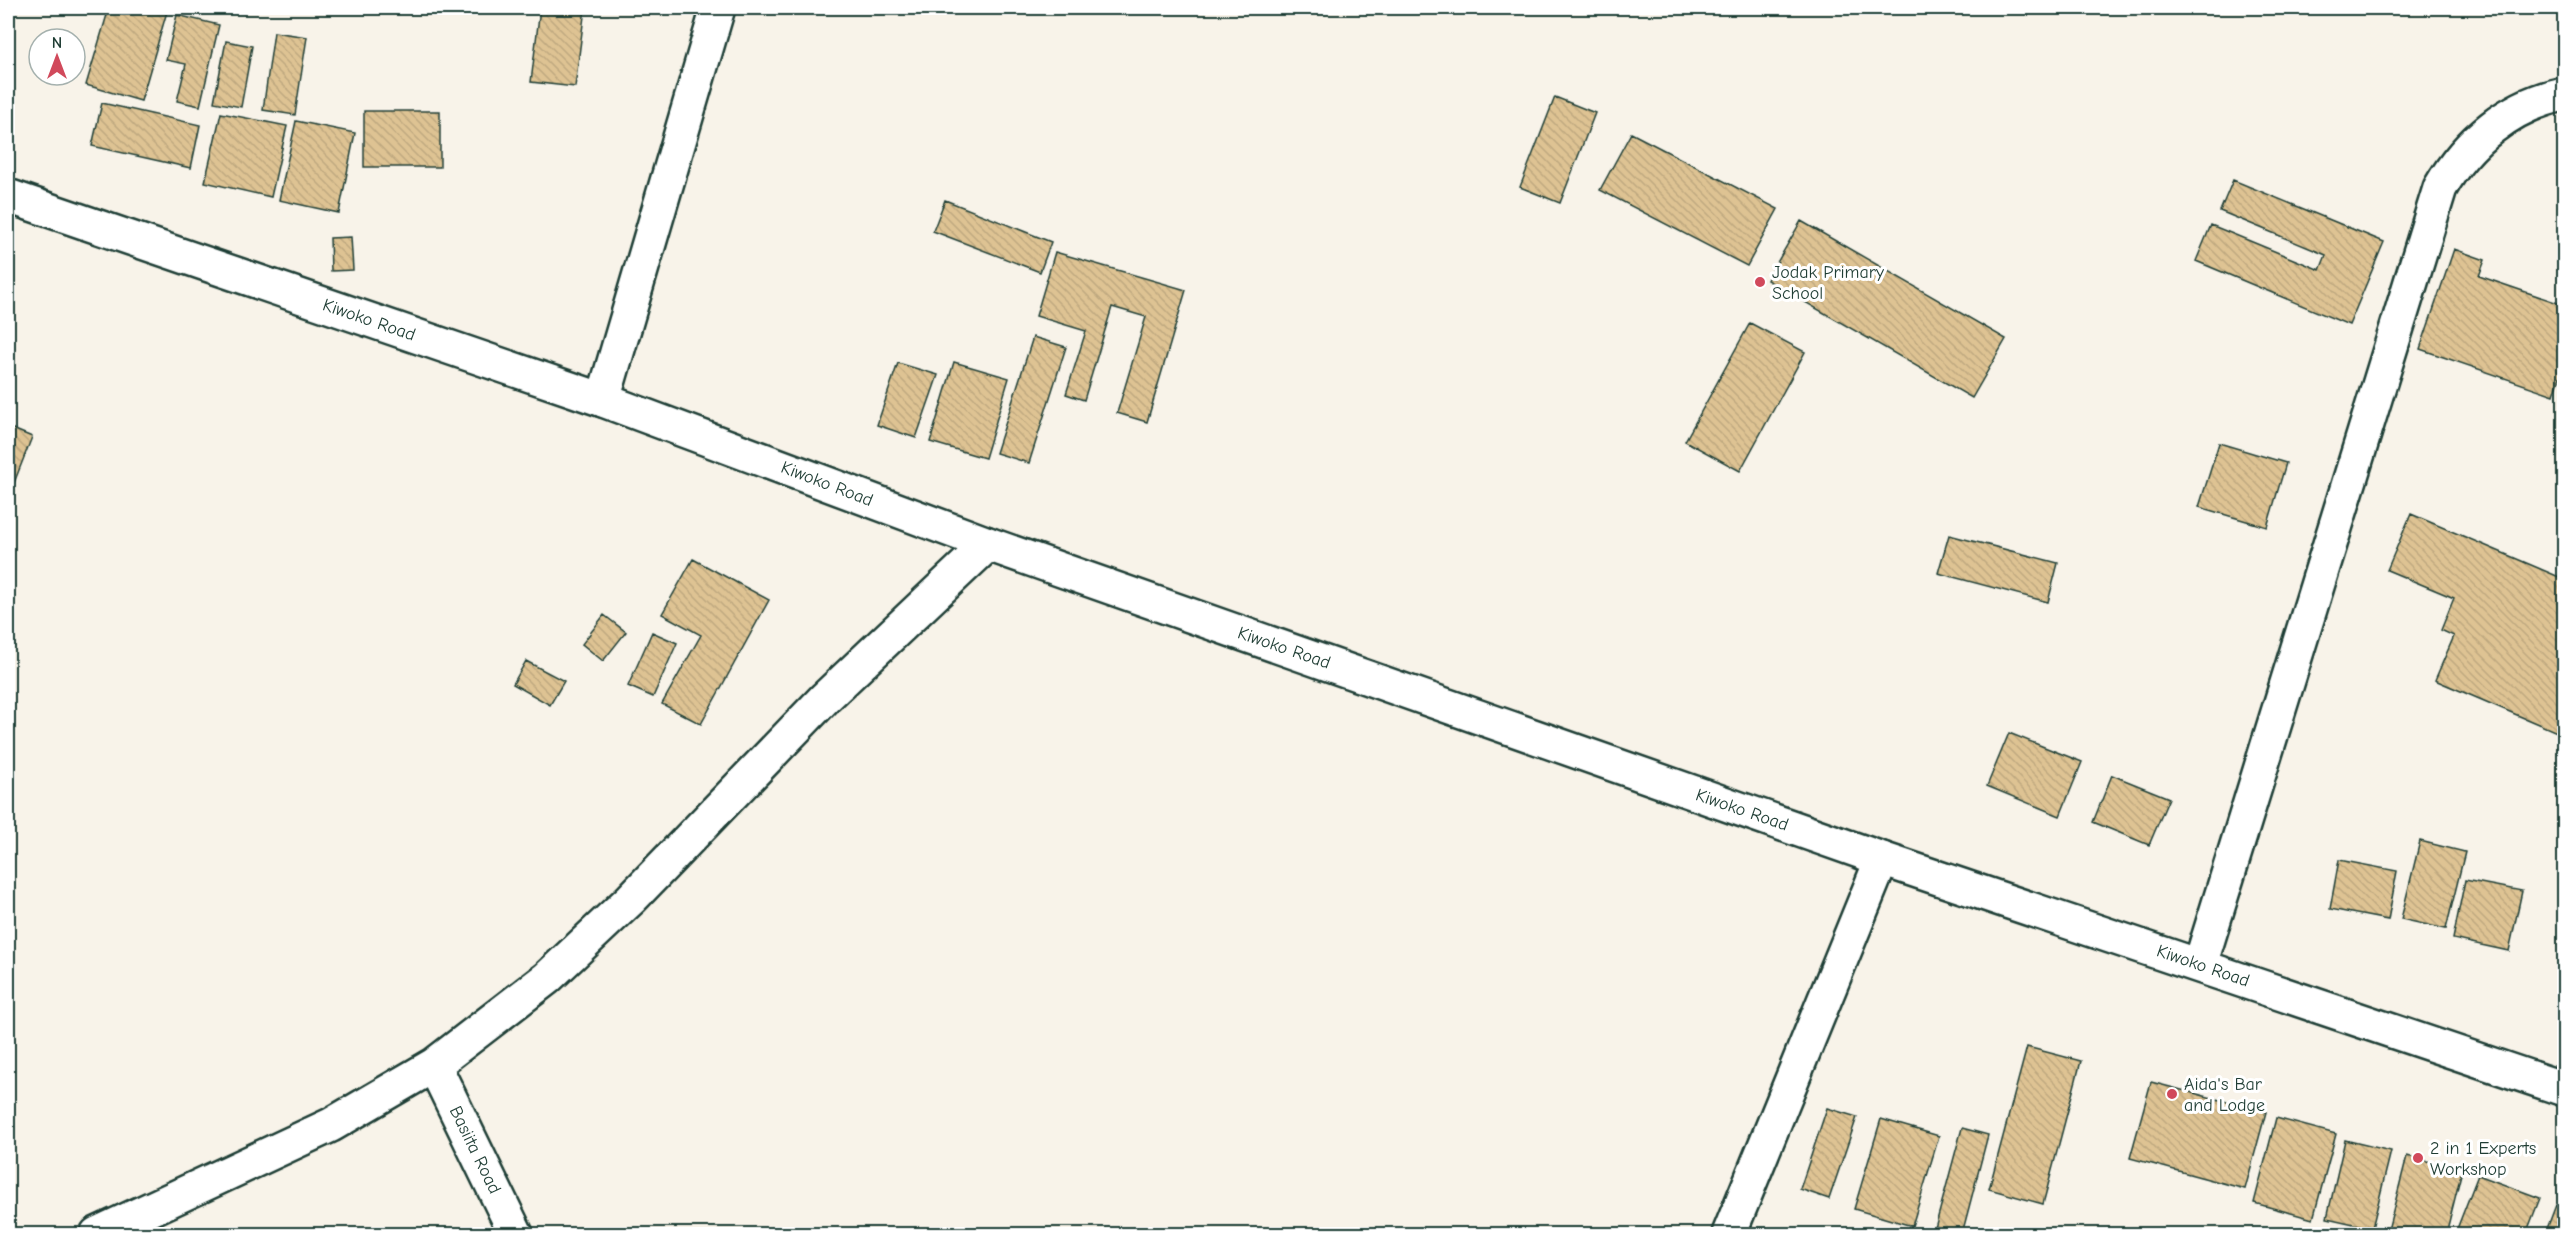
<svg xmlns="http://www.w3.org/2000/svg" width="2572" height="1242" viewBox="0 0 2572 1242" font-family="'Comic Neue',sans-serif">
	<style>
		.building { fill: url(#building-back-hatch); stroke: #1f3d34; stroke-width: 1.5 }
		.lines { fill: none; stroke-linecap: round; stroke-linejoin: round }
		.street-casing { stroke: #1f3d34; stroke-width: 38 }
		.secondary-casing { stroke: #1f3d34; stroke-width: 38 }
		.street { stroke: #fff; stroke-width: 33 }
		.secondary { stroke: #fff; stroke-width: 33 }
		.poi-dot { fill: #d1495b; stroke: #fff; stroke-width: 2 }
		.labels { text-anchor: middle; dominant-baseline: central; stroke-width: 6; stroke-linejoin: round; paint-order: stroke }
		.poi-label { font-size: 18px; fill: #1f3d34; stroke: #fff; text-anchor: start }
		.street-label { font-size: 18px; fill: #1f3d34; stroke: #fff }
	</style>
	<defs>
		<pattern id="building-back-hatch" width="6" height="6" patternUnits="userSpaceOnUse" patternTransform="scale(1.5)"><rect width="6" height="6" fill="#dec393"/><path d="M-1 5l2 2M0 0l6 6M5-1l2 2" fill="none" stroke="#bea87f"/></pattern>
	</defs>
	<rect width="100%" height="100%" fill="#f8f3e9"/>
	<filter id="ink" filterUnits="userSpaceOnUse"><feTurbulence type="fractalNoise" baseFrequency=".0167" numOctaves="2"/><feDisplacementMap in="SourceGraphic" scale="12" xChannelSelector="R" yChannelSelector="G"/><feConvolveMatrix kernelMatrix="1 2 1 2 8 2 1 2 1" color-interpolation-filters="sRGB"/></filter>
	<g filter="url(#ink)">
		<path class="building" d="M 109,8 L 168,8 L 141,101 L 86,85 Z
			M 540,8 L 585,8 L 575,87 L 531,82 Z
			M 177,15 L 219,25 L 200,106 L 177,101 L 186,64 L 166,60 Z
			M 274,32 L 307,37 L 295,115 L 263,110 Z
			M 226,41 L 252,46 L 241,107 L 214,102 Z
			M 1555,97 L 1595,113 L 1560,203 L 1520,187 Z
			M 102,103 L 200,125 L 191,168 L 92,146 Z
			M 364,111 L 440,111 L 440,167 L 364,167 Z
			M 221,113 L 287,126 L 271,197 L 205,182 Z
			M 296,121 L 355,133 L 339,213 L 279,200 Z
			M 1631,133 L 1778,209 L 1747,266 L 1600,190 Z
			M 2233,180 L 2384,242 L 2349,325 L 2196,261 L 2211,225 L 2320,270 L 2326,255 L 2220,211 Z
			M 945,200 L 1051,242 L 1040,272 L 933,231 Z
			M 1801,221 L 2006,339 L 1972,398 L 1767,280 Z
			M 351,237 L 353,270 L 331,271 L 330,238 Z
			M 2454,249 L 2485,260 L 2479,276 L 2564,305 L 2564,364 L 2554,395 L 2420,349 Z
			M 1055,252 L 1186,290 L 1147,422 L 1117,413 L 1146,317 L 1112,307 L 1084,400 L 1066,394 L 1086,331 L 1036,316 Z
			M 1750,323 L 1805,352 L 1740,471 L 1685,441 Z
			M 1033,337 L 1066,347 L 1029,463 L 996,453 Z
			M 954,362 L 1009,378 L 985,458 L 930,442 Z
			M 898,363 L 938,375 L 916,438 L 877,425 Z
			M 8,427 L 32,437 L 8,498 Z
			M 2219,443 L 2286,463 L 2267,527 L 2199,507 Z
			M 2411,514 L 2564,579 L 2564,735 L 2435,680 L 2454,636 L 2441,630 L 2454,598 L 2387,570 Z
			M 1949,535 L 2058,563 L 2048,602 L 1938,573 Z
			M 693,559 L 769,600 L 701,724 L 662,704 L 701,635 L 662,614 Z
			M 604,615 L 626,632 L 603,661 L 582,644 Z
			M 652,632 L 677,643 L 653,697 L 628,686 Z
			M 526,661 L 564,681 L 550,705 L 513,684 Z
			M 2009,733 L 2082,762 L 2060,816 L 1987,786 Z
			M 2112,775 L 2169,798 L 2149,845 L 2093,822 Z
			M 2420,841 L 2465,852 L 2446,929 L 2401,919 Z
			M 2339,860 L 2397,871 L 2388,920 L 2330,909 Z
			M 2465,880 L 2522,891 L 2509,951 L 2453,939 Z
			M 2027,1047 L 2081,1061 L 2043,1204 L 1989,1189 Z
			M 2151,1082 L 2266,1112 L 2245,1189 L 2130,1158 Z
			M 1827,1108 L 1857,1117 L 1829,1199 L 1800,1189 Z
			M 2276,1118 L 2336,1134 L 2313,1219 L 2254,1203 Z
			M 1881,1119 L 1939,1136 L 1912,1226 L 1854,1209 Z
			M 1962,1128 L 1988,1135 L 1962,1234 L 1958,1234 L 1935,1228 Z
			M 2345,1140 L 2391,1151 L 2372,1228 L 2327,1218 Z
			M 2407,1156 L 2462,1170 L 2446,1234 L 2387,1234 Z
			M 2478,1175 L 2540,1198 L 2526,1234 L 2455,1234 Z
			M 2556,1205 L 2564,1208 L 2564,1234 L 2545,1234 Z"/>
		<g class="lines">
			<g class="street-casing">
				<path id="street" d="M 603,400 L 718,8
					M 2200,965 L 2440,188 C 2467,141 2510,105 2564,94
					M 434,1065 L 516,1234
					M 97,1234 L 331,1125 L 434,1065 L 547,978 L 631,899 L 825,698 L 988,544
					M 1729,1234 L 1882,859"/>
			</g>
			<g class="secondary-casing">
				<path id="secondary" d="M 8,196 L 603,400 L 988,544 L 1882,859 L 2564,1089"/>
			</g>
			<use href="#street" class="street"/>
			<use href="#secondary" class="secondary"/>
		</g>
	</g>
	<g class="poi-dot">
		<circle cx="1760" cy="282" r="6"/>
		<circle cx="2172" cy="1094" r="6"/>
		<circle cx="2418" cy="1158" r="6"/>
	</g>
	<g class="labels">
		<g class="poi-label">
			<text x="1772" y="272">Jodak Primary<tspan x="1772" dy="21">School</tspan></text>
			<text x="2184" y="1084">Aida's Bar<tspan x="2184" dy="21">and Lodge</tspan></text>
			<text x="2430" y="1148">2 in 1 Experts<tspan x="2430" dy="21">Workshop</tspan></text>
		</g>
		<g class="street-label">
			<text transform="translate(369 320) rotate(19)">Kiwoko Road</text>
			<text transform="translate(827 484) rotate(21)">Kiwoko Road</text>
			<text transform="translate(1284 648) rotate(19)">Kiwoko Road</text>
			<text transform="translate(1742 810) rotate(19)">Kiwoko Road</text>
			<text transform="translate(2203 966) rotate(19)">Kiwoko Road</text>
			<text transform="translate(475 1150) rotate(64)">Basiita Road</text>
		</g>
	</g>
	<rect width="2572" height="1242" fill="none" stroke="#fff" stroke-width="30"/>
	<rect x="15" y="15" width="2542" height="1212" fill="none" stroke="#1f3d34" stroke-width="2" filter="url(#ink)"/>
	<g transform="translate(57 57)"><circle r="28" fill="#ffffff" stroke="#a5b1ae" stroke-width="1.5"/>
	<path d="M0-4.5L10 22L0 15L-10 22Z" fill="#d1495b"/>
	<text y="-9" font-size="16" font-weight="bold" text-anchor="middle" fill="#1f3d34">N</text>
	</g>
</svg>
